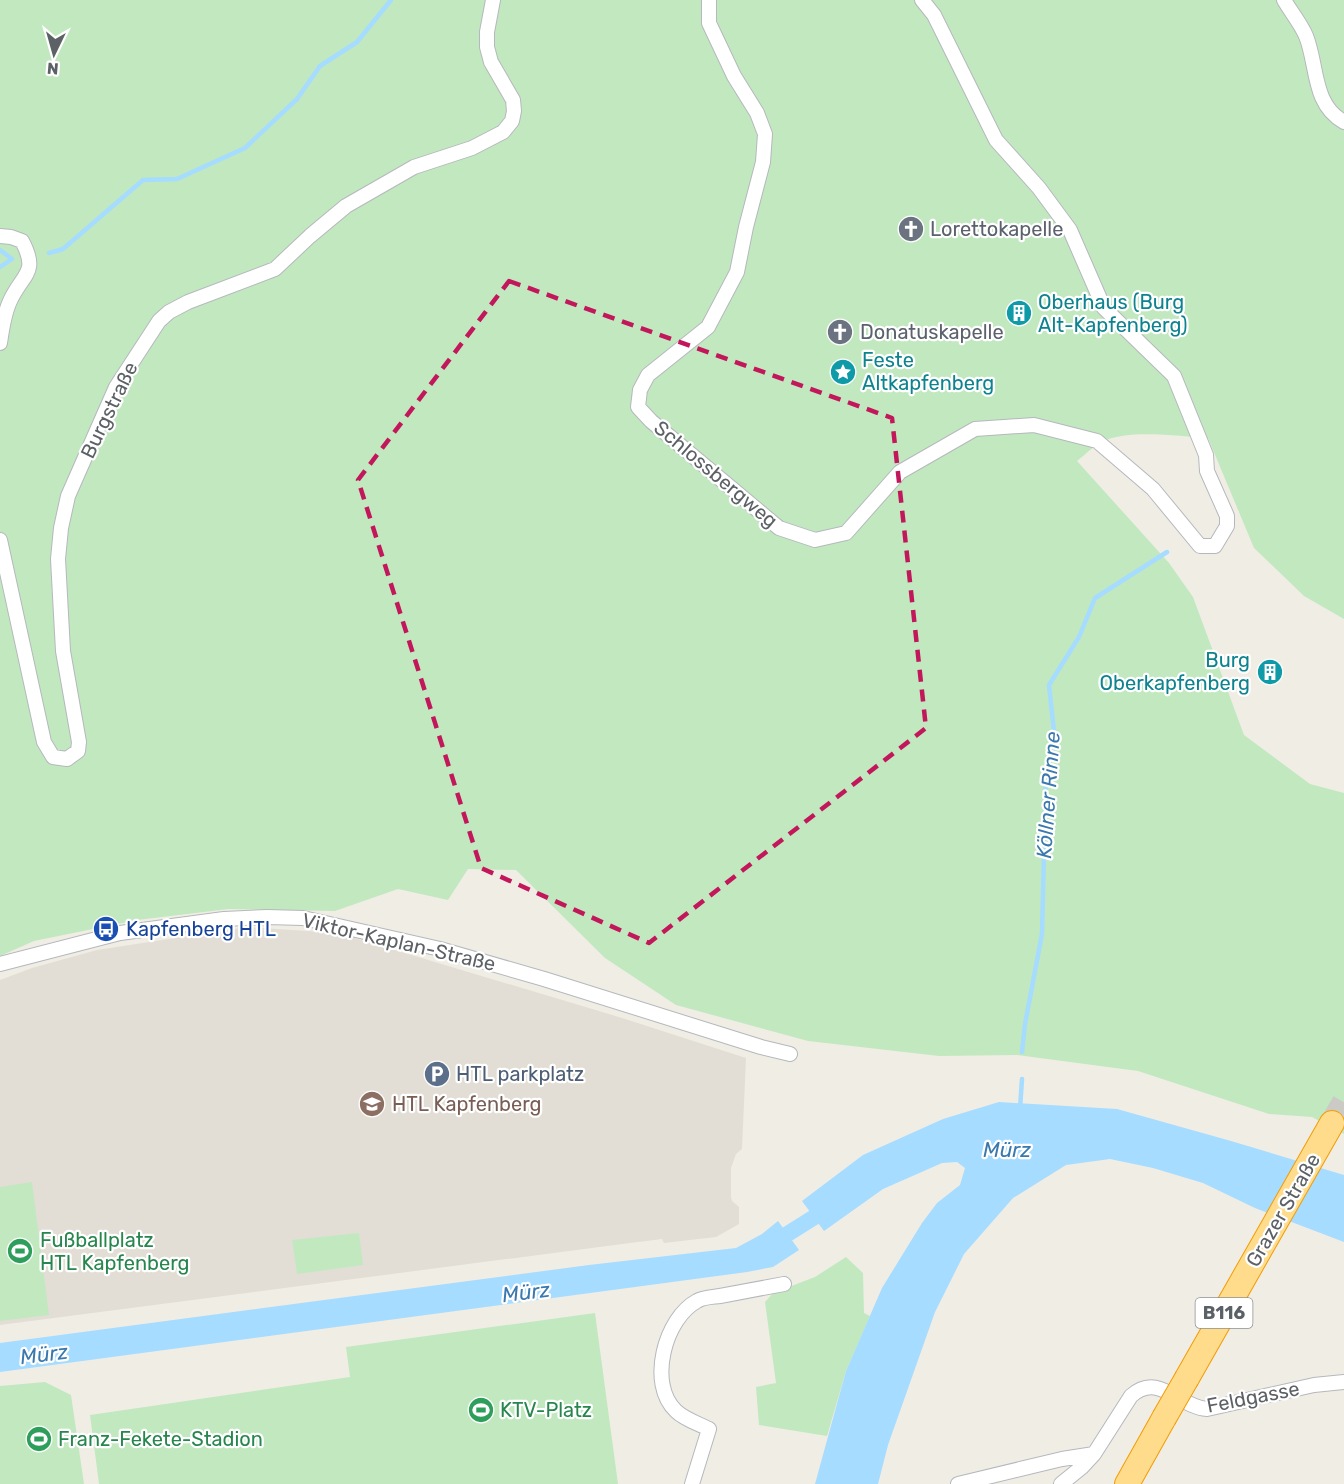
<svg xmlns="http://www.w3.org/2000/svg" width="1344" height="1484" viewBox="0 0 1344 1484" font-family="Rubik,sans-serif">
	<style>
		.education { fill: #e2ded5 }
		.green { fill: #c2e8c0 }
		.water { fill: #a5dcff }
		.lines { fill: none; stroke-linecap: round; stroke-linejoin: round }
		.stream { stroke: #a5dcff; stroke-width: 4.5 }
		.canal { stroke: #a5dcff; stroke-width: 16 }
		.highway-tunnel { stroke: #cbcac5; stroke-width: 24; stroke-dasharray: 24 12; stroke-linecap: butt }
		.street-casing { stroke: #b5b8bc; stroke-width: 16 }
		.highway-casing { stroke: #f49b00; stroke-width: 26 }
		.street { stroke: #fff; stroke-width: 14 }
		.highway { stroke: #ffdc8c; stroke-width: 24 }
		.highway-bridge-casing { stroke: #f49b00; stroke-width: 26; stroke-linecap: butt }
		.highway-bridge { stroke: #ffdc8c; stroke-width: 24 }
		.marked { fill: none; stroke: #c2185b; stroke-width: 4.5; stroke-dasharray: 12 8; stroke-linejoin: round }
		.labels { text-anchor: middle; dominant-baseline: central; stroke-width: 4.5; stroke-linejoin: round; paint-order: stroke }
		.shield { fill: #fff; stroke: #8d9094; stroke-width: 1.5 }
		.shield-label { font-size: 18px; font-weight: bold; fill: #5c6166 }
		.worship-label { font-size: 20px; fill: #5b616d; stroke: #fff; text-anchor: start }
		.culture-label { font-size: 20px; fill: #0d838f; stroke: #fff; text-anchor: start }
		.street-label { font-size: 20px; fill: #5c6166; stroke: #fff }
		.transit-label { font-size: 20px; fill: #164399; stroke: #fff; text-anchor: start }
		.service-label { font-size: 20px; fill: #4e5e75; stroke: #fff; text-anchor: start }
		.education-label { font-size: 20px; fill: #785e54; stroke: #fff; text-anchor: start }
		.leisure-label { font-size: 20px; fill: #27864d; stroke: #fff; text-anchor: start }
		.water-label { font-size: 21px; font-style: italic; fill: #3a78ad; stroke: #fff }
	</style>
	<rect width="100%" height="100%" fill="#f0ede5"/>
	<path class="education" d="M 247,927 L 338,933 L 619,1017 L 746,1058 L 742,1149 L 736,1154 L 731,1168 L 731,1197 L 732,1201 L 739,1207 L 739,1224 L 716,1237 L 664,1243 L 662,1239 L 630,1243 L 0,1325 L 0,980 L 32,968 L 97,950 Z"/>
	<path class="green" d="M 0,0 L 1344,0 L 1344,619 L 1304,596 L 1254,548 L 1208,438 C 1181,436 1128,429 1104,441 C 1094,445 1085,455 1077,461 L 1169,563 L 1193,597 L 1244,735 L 1310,784 L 1344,793 L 1344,1134 L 1312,1117 L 1269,1114 L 1138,1071 L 1017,1055 L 939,1056 L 808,1041 L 676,1005 L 605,958 L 516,870 L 468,869 L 448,900 L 398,889 L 335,911 L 229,909 L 137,920 L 34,941 L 0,956 Z
		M 32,1182 L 49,1315 L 0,1321 L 0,1187 Z
		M 359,1233 L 363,1265 L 297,1274 L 292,1240 Z
		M 846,1257 L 863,1273 L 864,1313 L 870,1316 L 846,1371 L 827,1436 L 759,1425 L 756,1387 L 776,1383 L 765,1302 L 773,1293 L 815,1277 Z
		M 595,1313 L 618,1484 L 99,1484 L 90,1415 L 350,1377 L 346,1347 Z
		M 45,1382 L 71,1395 L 84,1484 L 0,1484 L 0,1386 Z"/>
	<path class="water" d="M 999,1102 L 1117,1109 L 1231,1141 L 1344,1175 L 1344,1242 L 1255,1208 L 1203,1183 L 1153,1168 L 1110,1159 L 1066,1165 L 1013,1198 L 964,1254 L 935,1312 L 888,1445 L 878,1484 L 815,1484 L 846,1371 L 882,1288 L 922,1223 L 937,1203 L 960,1185 L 965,1168 L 957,1162 L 942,1163 L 883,1189 L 824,1231 L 802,1201 L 863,1155 L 943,1119 Z
		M 778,1221 L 799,1250 L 773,1267 L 747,1272 L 0,1372 L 0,1343 L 589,1265 L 736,1248 L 762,1234 Z"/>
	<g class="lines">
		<path class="stream" d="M 0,250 L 12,259 L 0,267
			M 49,253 L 63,249 L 143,180 L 177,179 L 245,148 L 297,99 L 320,66 L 357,42 L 391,0
			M 1022,1052 L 1025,1024 L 1042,934 L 1046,773 L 1055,741 L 1049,685 L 1079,637 L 1095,598 L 1167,552
			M 1020,1109 L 1022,1079"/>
		<path class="canal" d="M 770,1245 L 832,1206"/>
		<path class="highway-tunnel" d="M 1332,1123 L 1344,1102"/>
		<g class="street-casing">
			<path id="street" d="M 709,0 L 709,23 L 734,76 L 757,113 L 765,134 L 763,162 L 746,227 L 737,272 L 708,327 L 648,375 L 640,390 L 638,407 L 651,421 L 779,528 L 815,540 L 846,533 L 900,472 L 975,429 L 1034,425 L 1097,441 L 1153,489 L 1200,546 L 1215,546 L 1227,526 L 1227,516 L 1207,471 L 1206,455 L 1174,376 L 1104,308 L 1070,230 L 1039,188 L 996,140 L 934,15 L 922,0
				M 1284,0 C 1291,12 1301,24 1306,36 C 1318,66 1312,104 1344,122
				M 0,236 L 11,237 L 22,241 C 39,273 23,273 10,301 C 4,314 2,329 0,343
				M 0,540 L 44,742 L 53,757 L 67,759 L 78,751 L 79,742 L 63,651 L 58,559 L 61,528 L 68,496 L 116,387 L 159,321 L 169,312 L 188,302 L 275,269 L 310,236 L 346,206 L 414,167 L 472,148 L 503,132 L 512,121 L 514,111 L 513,100 L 491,62 L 487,47 L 487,32 L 493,0
				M 0,964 L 120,933 L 224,919 L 267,917 L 303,918 L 440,949 L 544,979 L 761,1047 L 790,1054
				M 692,1484 L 709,1429 C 699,1424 684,1419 676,1411 C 647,1384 665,1318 697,1301 C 703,1297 714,1297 720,1296 C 742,1292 763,1288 784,1284
				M 958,1484 L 1062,1459 L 1094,1454 L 1131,1396 C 1158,1371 1179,1407 1207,1409 L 1314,1385 L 1344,1382
				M 1061,1484 L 1082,1467 L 1094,1454"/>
		</g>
		<g class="highway-casing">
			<path id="highway" d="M 1187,1378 L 1332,1123
				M 1127,1484 L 1164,1418"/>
		</g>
		<use href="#street" class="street"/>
		<use href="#highway" class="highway"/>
		<g class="highway-bridge-casing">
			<path id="highway-bridge" d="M 1164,1418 L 1187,1378"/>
		</g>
		<use href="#highway-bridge" class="highway-bridge"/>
	</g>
	<path class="marked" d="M 509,281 L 892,418 L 926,728 L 649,943 L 481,868 L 358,480 Z"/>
	<defs>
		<g id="church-disc" transform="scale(1.35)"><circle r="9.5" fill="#6b7280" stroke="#fff"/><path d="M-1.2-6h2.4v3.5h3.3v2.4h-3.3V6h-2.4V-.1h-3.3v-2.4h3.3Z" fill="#fff"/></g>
		<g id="building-disc" transform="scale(1.35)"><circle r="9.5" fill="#0f9aa8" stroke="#fff"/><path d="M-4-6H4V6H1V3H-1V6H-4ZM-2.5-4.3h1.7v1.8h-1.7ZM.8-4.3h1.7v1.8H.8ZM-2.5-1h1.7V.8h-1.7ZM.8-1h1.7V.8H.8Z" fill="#fff"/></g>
		<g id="sight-disc" transform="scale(1.35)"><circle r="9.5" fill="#0f9aa8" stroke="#fff"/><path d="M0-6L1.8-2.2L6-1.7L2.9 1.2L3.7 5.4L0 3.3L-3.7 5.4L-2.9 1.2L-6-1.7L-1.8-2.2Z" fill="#fff"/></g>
		<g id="bus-disc" transform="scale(1.35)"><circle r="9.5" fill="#1a4fb4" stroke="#fff"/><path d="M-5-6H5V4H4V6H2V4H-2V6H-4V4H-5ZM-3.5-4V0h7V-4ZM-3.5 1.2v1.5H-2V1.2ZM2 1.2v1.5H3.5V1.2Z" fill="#fff"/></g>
		<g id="parking-disc" transform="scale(1.35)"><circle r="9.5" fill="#5c6f8a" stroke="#fff"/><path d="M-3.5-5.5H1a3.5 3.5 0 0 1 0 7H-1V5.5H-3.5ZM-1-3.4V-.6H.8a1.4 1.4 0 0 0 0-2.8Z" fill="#fff"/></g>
		<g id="school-disc" transform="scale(1.35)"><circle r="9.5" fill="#8d6e63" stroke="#fff"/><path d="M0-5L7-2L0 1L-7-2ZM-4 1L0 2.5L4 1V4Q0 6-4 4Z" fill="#fff"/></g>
		<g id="stadium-disc" transform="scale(1.35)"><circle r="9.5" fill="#2e9e5b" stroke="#fff"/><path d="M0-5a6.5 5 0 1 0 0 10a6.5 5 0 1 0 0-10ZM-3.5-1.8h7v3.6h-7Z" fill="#fff"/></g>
	</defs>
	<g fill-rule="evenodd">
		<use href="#church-disc" x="911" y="229"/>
		<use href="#building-disc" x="1019" y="313"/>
		<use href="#church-disc" x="840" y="332"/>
		<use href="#sight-disc" x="843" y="372"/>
		<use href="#building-disc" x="1270" y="672"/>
		<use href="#bus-disc" x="106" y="929"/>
		<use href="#parking-disc" x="437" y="1074"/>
		<use href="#school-disc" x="372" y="1104"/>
		<use href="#stadium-disc" x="20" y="1251"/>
		<use href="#stadium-disc" x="481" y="1410"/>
		<use href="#stadium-disc" x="39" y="1439"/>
	</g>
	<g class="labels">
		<rect class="shield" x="1195.5" y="1298" width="57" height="30" rx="4.5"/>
		<g class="shield-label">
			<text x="1224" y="1313">B116</text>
		</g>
		<g class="worship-label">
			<text x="930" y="229">Lorettokapelle</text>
			<text x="860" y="332">Donatuskapelle</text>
		</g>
		<g class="culture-label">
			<text x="1038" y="302">Oberhaus (Burg<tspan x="1038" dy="23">Alt-Kapfenberg)</tspan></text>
			<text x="862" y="360">Feste<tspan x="862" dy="23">Altkapfenberg</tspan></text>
			<text x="1250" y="660" text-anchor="end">Burg<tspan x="1250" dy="23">Oberkapfenberg</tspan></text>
		</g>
		<g class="street-label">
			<text transform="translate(109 410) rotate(-64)">Burgstraße</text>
			<text transform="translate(716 474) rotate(40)">Schlossbergweg</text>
			<text transform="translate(399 942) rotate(13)">Viktor-Kaplan-Straße</text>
			<text transform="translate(1283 1210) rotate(-60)">Grazer Straße</text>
			<text transform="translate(1253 1397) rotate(-11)">Feldgasse</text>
		</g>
		<g class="transit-label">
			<text x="126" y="929">Kapfenberg HTL</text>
		</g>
		<g class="service-label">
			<text x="456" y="1074">HTL parkplatz</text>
		</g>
		<g class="education-label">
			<text x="392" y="1104">HTL Kapfenberg</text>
		</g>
		<g class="leisure-label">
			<text x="40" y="1240">Fußballplatz<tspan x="40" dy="23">HTL Kapfenberg</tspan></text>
			<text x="500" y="1410">KTV-Platz</text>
			<text x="58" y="1439">Franz-Fekete-Stadion</text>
		</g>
		<g class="water-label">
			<text transform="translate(1048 795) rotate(-86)">Köllner Rinne</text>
			<text x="1007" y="1149">Mürz</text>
			<text transform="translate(526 1292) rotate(-7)">Mürz</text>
			<text transform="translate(44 1354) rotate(-7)">Mürz</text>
		</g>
	</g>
	<g transform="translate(54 54) rotate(185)" stroke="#ffffff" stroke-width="4.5" paint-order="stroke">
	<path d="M0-4.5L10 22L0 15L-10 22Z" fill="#5c6166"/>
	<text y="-9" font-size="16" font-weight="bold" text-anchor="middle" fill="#5c6166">N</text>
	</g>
</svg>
